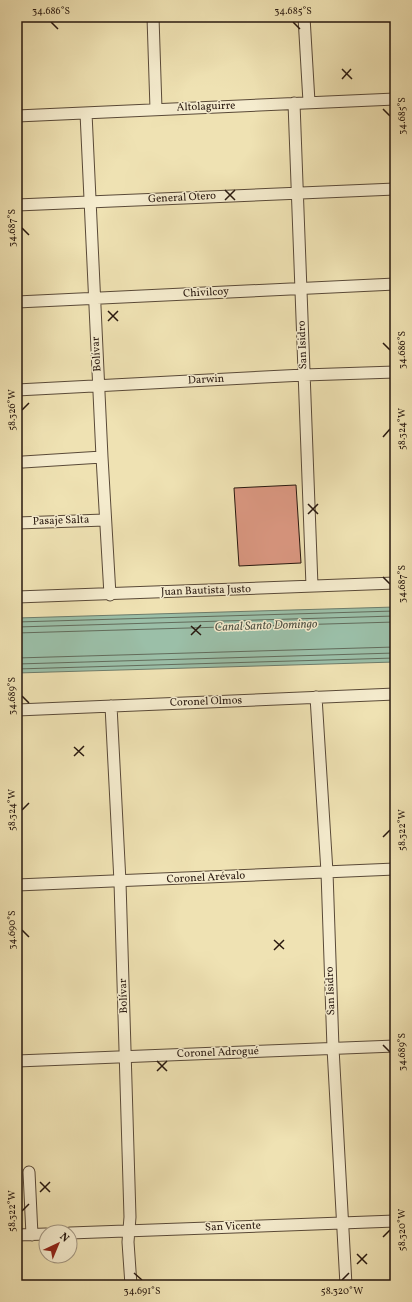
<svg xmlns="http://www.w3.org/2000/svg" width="412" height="1302" viewBox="0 0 412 1302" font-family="Vollkorn,serif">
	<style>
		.water { fill: #9bbfa8; stroke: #6d7c6b }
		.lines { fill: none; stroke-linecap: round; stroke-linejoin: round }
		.shore { stroke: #626c5c; stroke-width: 1 }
		.building { fill: #db9882; stroke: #28180f }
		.minor-casing { stroke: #5a4a38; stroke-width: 13 }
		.minor { stroke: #f5ecce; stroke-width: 11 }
		.ticks { fill: none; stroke: #28180f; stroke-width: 1.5 }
		.labels { text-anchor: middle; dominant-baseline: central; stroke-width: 3; stroke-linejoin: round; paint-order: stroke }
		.street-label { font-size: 11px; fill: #28180f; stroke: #f5ecce }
		.water-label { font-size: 12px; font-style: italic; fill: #505245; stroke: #f5ecce }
		.neatline { fill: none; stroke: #28180f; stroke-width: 1.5 }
		.ticks-label { font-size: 10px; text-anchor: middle; fill: #28180f }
	</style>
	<rect width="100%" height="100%" fill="#efe2b3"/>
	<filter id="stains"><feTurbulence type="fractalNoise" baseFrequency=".005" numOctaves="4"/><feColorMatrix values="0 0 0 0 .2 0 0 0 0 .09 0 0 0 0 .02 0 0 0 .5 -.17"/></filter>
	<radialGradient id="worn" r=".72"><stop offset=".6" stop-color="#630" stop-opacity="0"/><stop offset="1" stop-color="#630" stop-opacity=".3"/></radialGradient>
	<path class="water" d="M 395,607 L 395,662 L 17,673 L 17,618 Z"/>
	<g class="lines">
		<path class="shore" d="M 17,622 L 395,611
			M 17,627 L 395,616
			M 17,633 L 395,622
			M 17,658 L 395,647
			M 17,664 L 395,653
			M 17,669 L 395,658"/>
	</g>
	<path class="building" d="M 296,485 L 301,563 L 239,566 L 234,488 Z"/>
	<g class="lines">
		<g class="minor-casing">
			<path id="minor" d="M 153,17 L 156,109
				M 304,17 L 309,102
				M 294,103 L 312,586
				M 86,113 L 102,457 L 110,595
				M 17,116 L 395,99
				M 17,205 L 395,189
				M 17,302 L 395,284
				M 17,390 L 304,375 L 395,372
				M 23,462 L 102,457
				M 17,523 L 105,520
				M 17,597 L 395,583
				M 316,697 L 327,872 L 333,1048 L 346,1285
				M 111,706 L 120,882 L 130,1217 L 128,1242 L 131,1285
				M 17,710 L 395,694
				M 17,885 L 395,869
				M 17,1061 L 395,1046
				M 29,1172 L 32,1235
				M 70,1233 L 395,1221
				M 17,1235 L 46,1234"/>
		</g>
		<use href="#minor" class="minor"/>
	</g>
	<path class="ticks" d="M 51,22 L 58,29M 293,22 L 300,29M 342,69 L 352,79M 342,79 L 351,69M 383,109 L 390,116M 225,190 L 235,200M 225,200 L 235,190M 22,228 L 29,235M 108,311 L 118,321M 108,321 L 118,311M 383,343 L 390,350M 22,410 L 29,403M 383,437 L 390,429M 308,504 L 318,514M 308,514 L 318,504M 383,577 L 390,584M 191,626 L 201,635M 191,635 L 201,625M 22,696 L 29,703M 74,747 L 84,756M 74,756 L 84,746M 22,810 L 29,803M 383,837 L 390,830M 22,930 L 29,937M 274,940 L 284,949M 274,950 L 284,940M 383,1045 L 390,1052M 157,1061 L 167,1071M 157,1071 L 167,1061M 40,1182 L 50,1192M 40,1192 L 50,1182M 22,1211 L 29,1204M 383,1237 L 390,1230M 357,1254 L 367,1264M 357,1264 L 367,1254M 134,1273 L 142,1280M 342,1280 L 349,1273"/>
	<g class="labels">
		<g class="street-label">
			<text transform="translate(206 107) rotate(-2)">Altolaguirre</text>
			<text transform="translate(182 198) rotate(-3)">General Otero</text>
			<text transform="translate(206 293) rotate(-3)">Chivilcoy</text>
			<text transform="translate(303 345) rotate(-92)">San Isidro</text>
			<text transform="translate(97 354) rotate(-93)">Bolívar</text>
			<text transform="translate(206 380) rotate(-3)">Darwin</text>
			<text transform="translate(61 521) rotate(-2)">Pasaje Salta</text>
			<text transform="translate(206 591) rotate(-2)">Juan Bautista Justo</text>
			<text transform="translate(206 702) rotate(-2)">Coronel Olmos</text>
			<text transform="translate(206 878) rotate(-3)">Coronel Arévalo</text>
			<text transform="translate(331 991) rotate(-92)">San Isidro</text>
			<text transform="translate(124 996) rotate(-92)">Bolívar</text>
			<text transform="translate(218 1053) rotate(-2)">Coronel Adrogué</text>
			<text transform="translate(233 1227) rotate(-2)">San Vicente</text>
		</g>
		<g class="water-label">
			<text transform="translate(266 626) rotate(-2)">Canal Santo Domingo</text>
		</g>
	</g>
	<rect width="412" height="1302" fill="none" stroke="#efe2b3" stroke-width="44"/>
	<g transform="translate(58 1244) rotate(44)"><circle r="19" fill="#f5ecce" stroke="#a39782"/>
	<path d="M0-3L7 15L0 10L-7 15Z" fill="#8f2418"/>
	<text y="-6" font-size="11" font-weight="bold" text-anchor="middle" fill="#28180f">N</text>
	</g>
	<rect x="22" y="22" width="368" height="1258" class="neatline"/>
	<g class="ticks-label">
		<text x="51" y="14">34.686°S</text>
		<text x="293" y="14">34.685°S</text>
		<text transform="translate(401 116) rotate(-90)" y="4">34.685°S</text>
		<text transform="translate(11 228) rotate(-90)" y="4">34.687°S</text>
		<text transform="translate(401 350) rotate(-90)" y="4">34.686°S</text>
		<text transform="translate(11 410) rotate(-90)" y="4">58.326°W</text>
		<text transform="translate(401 429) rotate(-90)" y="4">58.324°W</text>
		<text transform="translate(401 584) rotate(-90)" y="4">34.687°S</text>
		<text transform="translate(11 696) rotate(-90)" y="4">34.689°S</text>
		<text transform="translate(11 810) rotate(-90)" y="4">58.324°W</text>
		<text transform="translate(401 830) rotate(-90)" y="4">58.322°W</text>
		<text transform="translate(11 930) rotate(-90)" y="4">34.690°S</text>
		<text transform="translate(401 1052) rotate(-90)" y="4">34.689°S</text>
		<text transform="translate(11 1211) rotate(-90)" y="4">58.322°W</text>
		<text transform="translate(401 1230) rotate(-90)" y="4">58.320°W</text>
		<text x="142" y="1294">34.691°S</text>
		<text x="342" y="1294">58.320°W</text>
	</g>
	<rect width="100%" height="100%" filter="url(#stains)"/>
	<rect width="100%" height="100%" fill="url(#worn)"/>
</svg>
